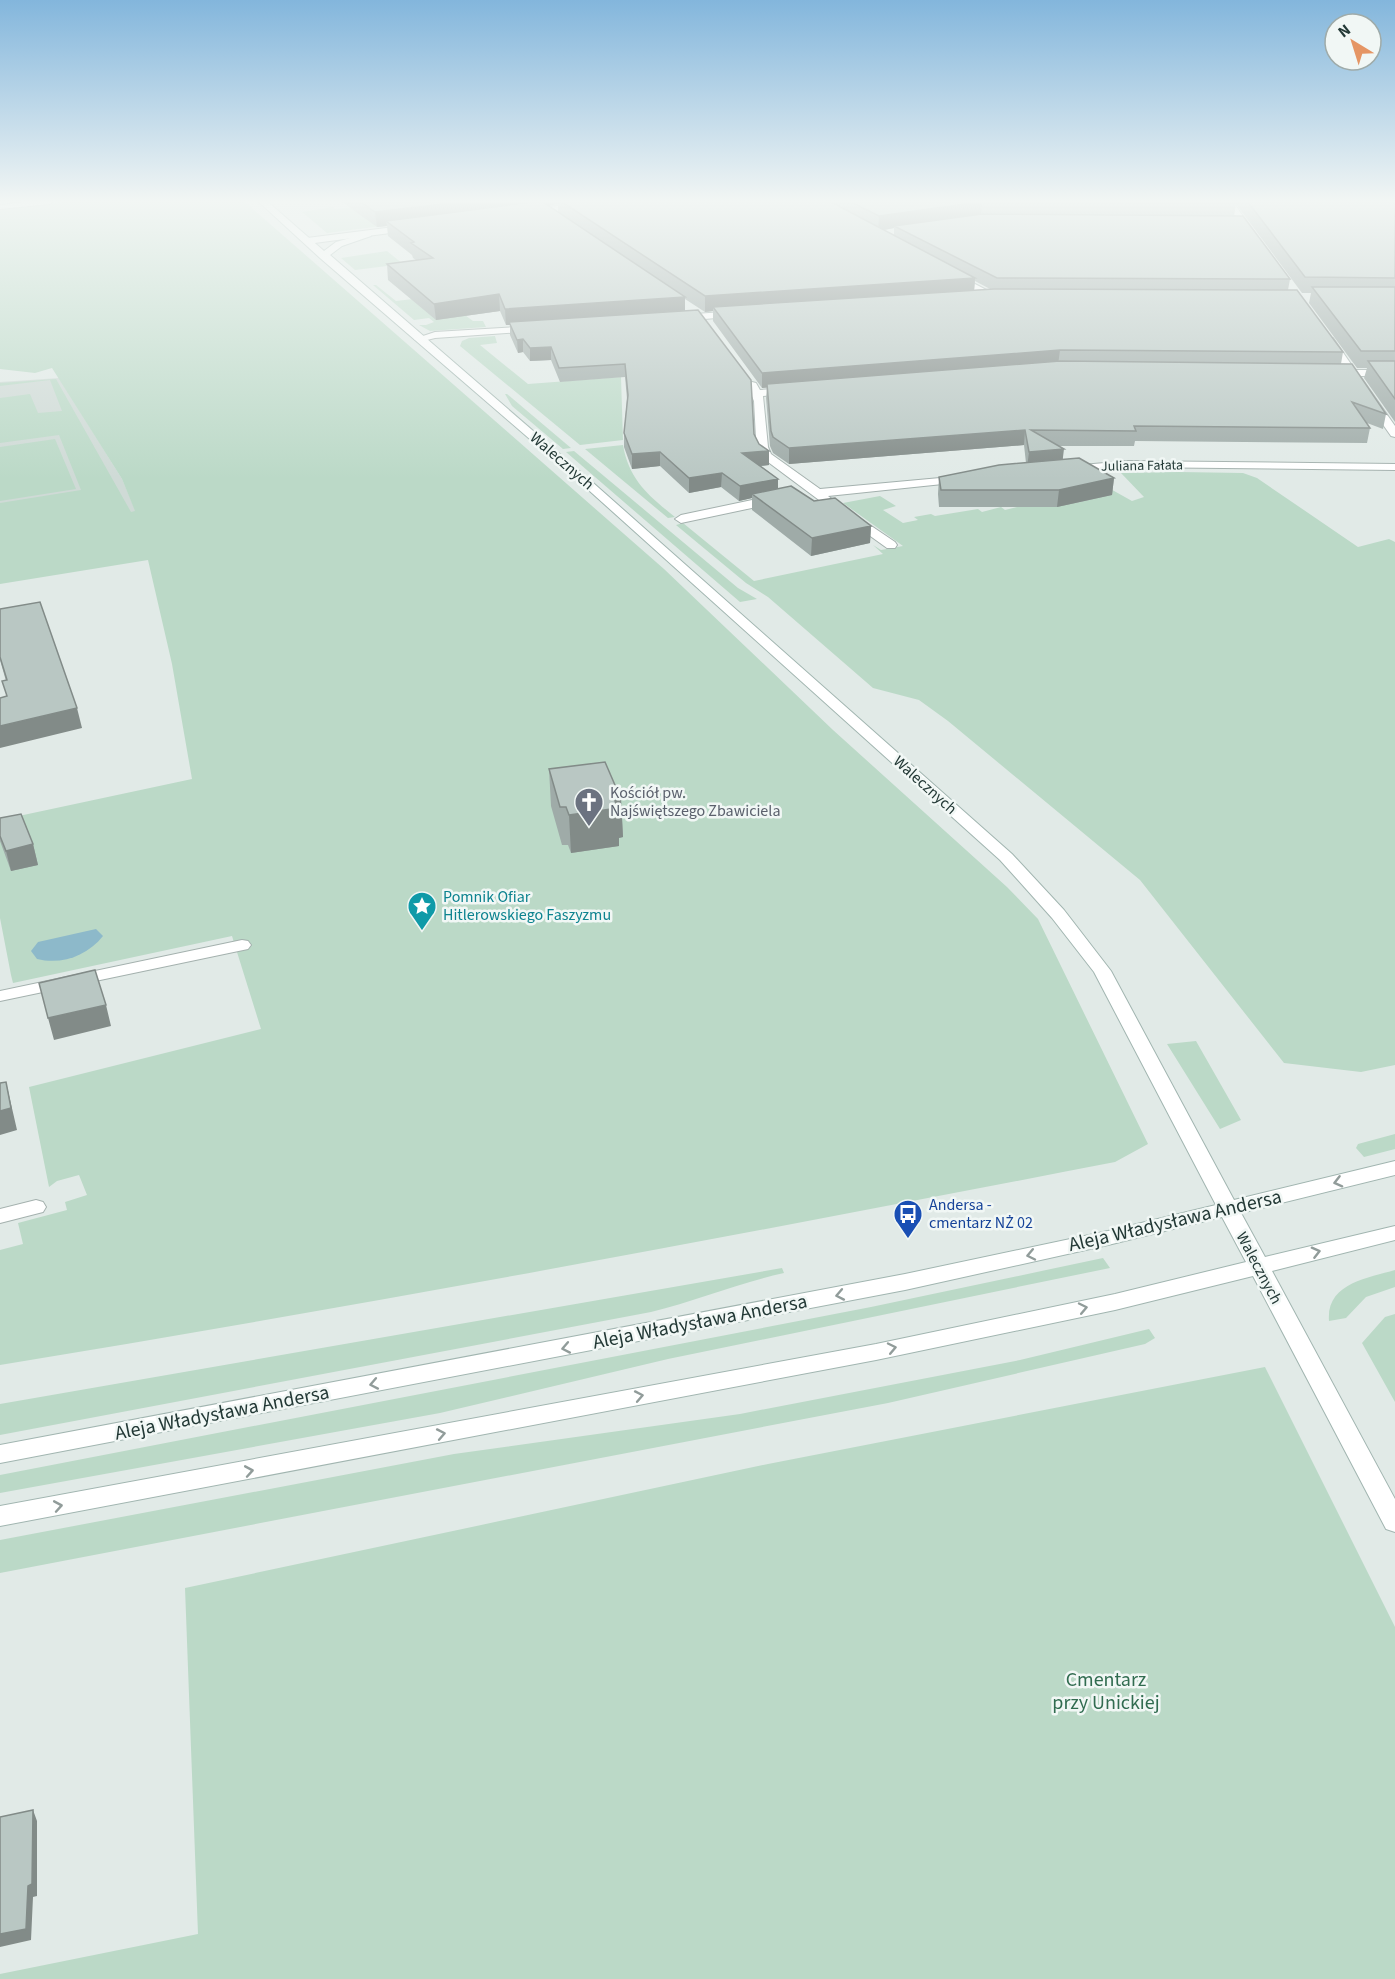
<svg xmlns="http://www.w3.org/2000/svg" width="1395" height="1979" viewBox="0 0 1395 1979" font-family="'Source Sans 3',sans-serif">
	<style>
		.built { fill: #cfdad6 }
		.green { fill: #bbd9c7 }
		.water { fill: #8db9ca }
		.lines { fill: none; stroke-linecap: round; stroke-linejoin: round }
		.street-casing { stroke: #a4b1ae; stroke-width: 2 }
		.secondary-casing { stroke: #a1b5b0; stroke-width: 2 }
		.street { fill: #fff; fill-rule: evenodd }
		.secondary { fill: #fff; fill-rule: evenodd }
		.wall { fill: #9faba8; fill-rule: evenodd }
		.shaded-wall { fill: #828b88 }
		.building { fill: #b9c7c3; stroke: #828b88; stroke-width: 1.5 }
		.oneway { stroke: #919c9a }
		.labels { text-anchor: middle; dominant-baseline: central; stroke-width: 5; stroke-linejoin: round; paint-order: stroke }
		.far-street-label { font-size: 14px; fill: #233936; stroke: #f1f7f5 }
		.street-label { font-size: 16px; fill: #233936; stroke: #f1f7f5 }
		.worship-label { font-size: 16px; fill: #5b616d; stroke: #f1f7f5; text-anchor: start }
		.culture-label { font-size: 16px; fill: #0d838f; stroke: #f1f7f5; text-anchor: start }
		.transit-label { font-size: 16px; fill: #164399; stroke: #f1f7f5; text-anchor: start }
		.near-street-label { font-size: 20px; fill: #233936; stroke: #f1f7f5 }
		.near-park-label { font-size: 20px; fill: #316c50; stroke: #f1f7f5 }
	</style>
	<rect width="100%" height="100%" fill="#e1eae7"/>
	<path class="built" d="M 59,378 L 122,479 L 136,512 L 0,533 L 0,382 Z"/>
	<path class="green" d="M 63,202 L 245,202 L 664,569 L 833,730 L 1007,887 L 1038,919 L 1148,1144 L 1115,1162 C 744,1234 373,1304 0,1365 L 0,1250 L 23,1244 L 18,1223 L 67,1210 L 65,1202 L 87,1195 L 79,1175 L 57,1181 L 49,1187 L 29,1087 L 261,1029 L 232,936 L 13,983 L 11,975 L 0,918 L 0,820 L 192,779 L 172,664 L 148,560 L 0,584 L 0,503 L 81,490 L 59,435 L 0,443 L 0,398 L 30,394 L 38,413 L 62,411 L 50,380 L 0,386 L 0,383 L 56,379 L 131,512 L 135,511 L 122,479 L 52,368 L 35,373 L 0,369 L 0,209 Z
		M 333,207 L 335,209 L 358,207 L 382,226 L 327,233 L 302,212 Z
		M 387,251 L 403,264 L 355,270 L 341,258 Z
		M 373,285 L 376,285 L 396,301 L 439,296 L 473,321 L 483,321 L 486,327 L 430,331 L 419,325 L 426,325 L 434,322 L 429,318 L 414,320 Z
		M 495,336 L 497,343 L 480,345 L 528,384 L 621,377 L 623,440 L 580,445 L 460,346 L 462,341 L 469,338 Z
		M 505,394 L 507,394 L 571,448 L 563,449 L 512,406 Z
		M 55,439 L 76,489 L 0,501 L 0,447 Z
		M 623,445 C 629,480 649,496 675,517 L 668,518 L 585,449 Z
		M 574,451 L 738,588 L 757,599 L 740,602 L 566,452 Z
		M 1179,472 L 1243,473 L 1257,478 L 1358,547 L 1389,539 L 1395,542 L 1395,1065 L 1361,1072 L 1284,1063 L 1140,880 L 948,721 L 919,700 L 873,688 L 768,597 L 746,583 L 676,525 L 683,523 L 754,581 L 883,554 L 873,545 L 881,550 L 903,546 L 843,503 L 880,496 L 896,506 L 883,510 L 903,523 L 918,520 L 914,517 L 931,514 L 935,516 L 978,509 L 982,512 L 1001,507 L 1005,510 L 1025,505 L 1029,507 L 1070,501 L 1075,503 L 1111,495 L 1098,482 L 1132,501 L 1144,497 L 1121,473 Z
		M 1196,1041 L 1241,1120 L 1220,1129 L 1167,1044 Z
		M 1395,1134 L 1395,1149 L 1364,1157 L 1356,1148 L 1358,1144 Z
		M 1103,1258 L 1110,1268 L 668,1359 L 440,1413 L 0,1493 L 0,1475 L 871,1307 Z
		M 782,1268 L 784,1273 C 739,1283 696,1301 651,1312 L 0,1435 L 0,1404 Z
		M 1395,1270 L 1395,1287 L 1366,1297 L 1346,1318 L 1329,1321 C 1326,1283 1368,1278 1395,1270 Z
		M 1395,1314 L 1395,1402 L 1362,1343 L 1385,1317 Z
		M 1149,1329 L 1155,1338 L 1145,1344 L 888,1403 L 0,1573 L 0,1540 L 454,1454 L 740,1414 L 1020,1360 Z
		M 1265,1367 L 1395,1627 L 1395,1979 L 0,1979 L 0,1974 L 198,1934 L 185,1588 L 768,1464 Z"/>
	<path class="water" d="M 96,929 L 103,936 C 87,956 62,965 37,959 L 31,951 L 38,942 Z"/>
	<g class="lines">
		<g class="street-casing">
			<path id="street" d="M 26,202 L 53,202 L 49,204 L 0,209 L 0,205 Z
				M 592,202 L 615,202 L 611,204 L 530,215 L 526,212 L 530,209 Z
				M 1225,202 L 1233,202 L 1256,235 L 1255,237 L 1249,237 Z
				M 410,225 L 414,228 L 413,230 L 307,244 L 303,241 L 307,238 Z
				M 952,272 L 996,295 L 998,297 L 990,299 L 949,277 L 947,275 Z
				M 737,311 L 740,312 L 740,316 L 681,321 L 676,318 L 681,315 Z
				M 534,326 L 537,327 L 537,331 L 435,338 L 419,342 L 414,339 L 435,332 Z
				M 1325,338 L 1333,338 L 1355,370 L 1395,370 L 1395,376 L 1360,376 L 1395,426 L 1395,437 L 1391,436 L 1349,376 L 1331,375 L 1331,371 L 1345,370 L 1324,340 Z
				M 752,382 L 756,383 L 760,390 L 789,388 L 794,391 L 789,394 L 763,396 L 768,447 L 771,454 L 820,489 L 962,476 L 968,479 L 962,482 L 828,496 L 833,500 L 831,503 L 823,503 L 760,456 L 756,438 L 754,401 L 747,385 Z
				M 1127,461 L 1395,464 L 1395,470 L 1127,467 L 1071,472 L 1065,469 L 1071,466 Z
				M 776,495 L 780,496 L 780,502 L 681,523 L 675,519 L 681,515 Z
				M 852,513 L 895,542 L 897,545 L 895,548 L 887,548 L 848,520 L 848,514 Z
				M 242,940 L 248,941 L 251,945 L 248,949 L 0,1001 L 0,991 Z
				M 36,1200 L 43,1202 L 46,1207 L 43,1212 L 0,1223 L 0,1209 Z"/>
		</g>
		<g class="secondary-casing">
			<path id="secondary" d="M 259,202 L 268,202 L 324,251 L 336,242 L 371,232 L 371,236 L 342,246 L 330,255 L 591,481 L 1012,854 L 1064,910 L 1111,971 L 1234,1200 L 1395,1161 L 1395,1175 L 1241,1213 L 1265,1257 L 1395,1226 L 1395,1240 L 1272,1271 L 1395,1499 L 1395,1532 L 1386,1529 L 1253,1276 L 1115,1310 L 876,1360 L 0,1526 L 0,1506 L 876,1344 L 1115,1294 L 1246,1262 L 1222,1217 L 1108,1245 L 905,1290 L 0,1463 L 0,1445 L 905,1274 L 1108,1231 L 1216,1205 L 1094,972 L 1052,918 L 1000,860 L 583,485 L 320,258 Z"/>
		</g>
		<use href="#street" class="street"/>
		<use href="#secondary" class="secondary"/>
	</g>
	<path class="wall" d="M 342,202 L 1395,202 L 1395,422 L 1364,378 L 1367,368 L 1357,368 L 1309,303 L 1311,293 L 1302,293 L 1236,204 L 1234,216 L 1290,279 L 1288,290 L 1343,352 L 1341,364 L 1386,414 L 1383,429 L 1367,423 L 1370,428 L 1367,443 L 1135,441 L 1134,446 L 1057,446 L 1063,459 L 1114,478 L 1112,495 L 1057,507 L 939,507 L 938,494 L 939,477 L 1026,463 L 1024,445 L 789,464 L 773,453 L 770,446 L 766,398 L 767,387 L 762,388 L 713,321 L 713,311 L 705,312 L 685,299 L 685,311 L 759,444 L 769,451 L 769,465 L 761,466 L 778,479 L 778,488 L 814,501 L 871,526 L 870,543 L 811,556 L 752,510 L 752,498 L 739,501 L 721,487 L 689,493 L 660,466 L 632,469 L 624,447 L 624,433 L 627,399 L 625,377 L 560,382 L 551,360 L 530,361 L 523,352 L 518,353 L 510,335 L 510,325 L 506,325 L 500,311 L 436,320 L 388,280 L 387,264 L 416,260 L 413,258 L 412,255 L 388,236 L 387,226 L 377,227 ZM 558,204 L 558,212 L 549,205 ZM 894,228 L 894,235 L 884,230 ZM 975,281 L 990,289 L 974,290 Z
		M 0,609 L 82,728 L 6,696 L 6,681 L 0,660 Z
		M 549,769 L 621,799 L 623,837 L 619,838 L 619,846 L 571,853 L 568,845 L 562,845 L 551,806 Z
		M 0,818 L 33,844 L 38,865 L 11,871 L 0,841 Z"/>
	<path class="shaded-wall" d="M 460,202 L 531,202 L 386,221 L 387,226 L 377,227 L 375,212 Z
		M 546,202 L 558,202 L 558,204 L 547,206 Z
		M 979,202 L 982,202 L 981,216 L 894,226 L 894,228 L 878,231 L 879,216 Z
		M 975,278 L 974,293 L 713,307 L 713,311 L 705,312 L 705,296 Z
		M 499,294 L 500,311 L 436,320 L 434,304 Z
		M 685,297 L 685,313 L 509,322 L 510,325 L 506,325 L 505,309 Z
		M 523,339 L 523,352 L 518,353 L 517,340 Z
		M 551,347 L 551,360 L 530,361 L 530,348 Z
		M 1060,350 L 1058,365 L 762,388 L 762,373 Z
		M 1025,430 L 1024,445 L 789,464 L 789,448 Z
		M 1064,449 L 1062,465 L 1027,468 L 1029,452 Z
		M 769,451 L 769,465 L 742,468 L 742,453 Z
		M 660,452 L 660,466 L 632,469 L 632,454 Z
		M 722,473 L 721,487 L 689,493 L 689,478 Z
		M 1114,478 L 1112,495 L 1057,507 L 1059,490 Z
		M 778,479 L 778,493 L 752,494 L 752,498 L 739,501 L 740,486 Z
		M 871,526 L 870,543 L 811,556 L 812,538 Z
		M 77,708 L 82,728 L 0,748 L 0,726 Z
		M 621,799 L 623,837 L 619,838 L 619,846 L 571,853 L 569,815 Z
		M 33,844 L 38,865 L 11,871 L 6,851 Z
		M 106,1005 L 111,1026 L 54,1040 L 48,1018 Z
		M 6,1082 L 17,1130 L 0,1135 L 0,1111 Z
		M 33,1810 L 37,1821 L 37,1896 L 33,1897 L 31,1940 L 0,1947 L 0,1934 Z"/>
	<path class="building" d="M 361,202 L 460,202 L 375,212 Z
		M 533,202 L 543,202 L 685,297 L 505,309 L 499,294 L 434,304 L 387,264 L 433,258 L 411,243 L 414,242 L 386,221 Z
		M 562,202 L 831,202 L 975,278 L 705,296 Z
		M 851,202 L 979,202 L 879,216 Z
		M 1052,202 L 1235,202 L 1236,203 Z
		M 1248,202 L 1395,202 L 1395,278 L 1305,277 Z
		M 982,214 L 1243,216 L 1290,279 L 997,278 L 894,226 Z
		M 1312,287 L 1395,287 L 1395,351 L 1361,351 Z
		M 994,289 L 1297,290 L 1343,352 L 1060,350 L 762,373 L 713,307 Z
		M 698,310 L 751,380 L 754,434 L 759,444 L 769,451 L 742,453 L 778,479 L 740,486 L 722,473 L 689,478 L 660,452 L 632,454 L 624,433 L 628,395 L 625,364 L 559,368 L 551,347 L 530,348 L 523,339 L 517,340 L 509,322 Z
		M 1060,361 L 1352,364 L 1386,414 L 1352,402 L 1370,428 L 1134,426 L 1136,431 L 1031,430 L 1064,449 L 1029,452 L 1025,430 L 789,448 L 773,437 L 771,431 L 767,384 Z
		M 1368,361 L 1395,361 L 1395,399 Z
		M 1079,458 L 1114,478 L 1059,490 L 941,490 L 939,477 L 999,465 Z
		M 791,486 L 814,501 L 835,498 L 871,526 L 812,538 L 752,494 Z
		M 40,602 L 77,708 L 0,726 L 0,698 L 7,696 L 2,681 L 7,680 L 0,657 L 0,609 Z
		M 605,762 L 621,799 L 615,801 L 618,808 L 569,815 L 566,807 L 560,807 L 549,769 Z
		M 21,814 L 33,844 L 6,851 L 0,836 L 0,818 Z
		M 95,970 L 106,1005 L 48,1018 L 39,983 Z
		M 6,1082 L 11,1108 L 0,1111 L 0,1083 Z
		M 33,1810 L 32,1884 L 28,1886 L 26,1929 L 0,1934 L 0,1817 Z"/>
	<defs><path id="oneway-chevron" d="M-2-3.5L2.5 0L-2 3.5" fill="none" stroke-width="1.6" stroke-linecap="round" stroke-linejoin="round" transform="scale(1.5)"/></defs>
	<g class="oneway">
		<use href="#oneway-chevron" transform="translate(1338 1182) rotate(166)"/>
		<use href="#oneway-chevron" transform="translate(1316 1252) rotate(-14)"/>
		<use href="#oneway-chevron" transform="translate(1031 1255) rotate(168)"/>
		<use href="#oneway-chevron" transform="translate(840 1295) rotate(169)"/>
		<use href="#oneway-chevron" transform="translate(1083 1308) rotate(-12)"/>
		<use href="#oneway-chevron" transform="translate(566 1348) rotate(169)"/>
		<use href="#oneway-chevron" transform="translate(892 1348) rotate(-12)"/>
		<use href="#oneway-chevron" transform="translate(374 1384) rotate(169)"/>
		<use href="#oneway-chevron" transform="translate(639 1396) rotate(-11)"/>
		<use href="#oneway-chevron" transform="translate(441 1434) rotate(-11)"/>
		<use href="#oneway-chevron" transform="translate(249 1471) rotate(-10)"/>
		<use href="#oneway-chevron" transform="translate(58 1506) rotate(-10)"/>
	</g>
	<linearGradient id="sky" x2="0" y2="1"><stop stop-color="#83b6dc"/><stop offset="0.42" stop-color="#f2f6f4"/><stop offset="1" stop-color="#f2f6f4" stop-opacity="0"/></linearGradient>
	<rect width="1395" height="479" fill="url(#sky)"/>
	<defs>
		<g id="church-pin" transform="scale(1.5)"><path d="M0 17L-7.5 6A9.5 9.5 0 1 1 7.5 6Z" fill="#6b7280" stroke="#f1f7f5"/><path d="M-1.2-6h2.4v3.5h3.3v2.4h-3.3V6h-2.4V-.1h-3.3v-2.4h3.3Z" fill="#fff"/></g>
		<g id="sight-pin" transform="scale(1.5)"><path d="M0 17L-7.5 6A9.5 9.5 0 1 1 7.5 6Z" fill="#0f9aa8" stroke="#f1f7f5"/><path d="M0-6L1.8-2.2L6-1.7L2.9 1.2L3.7 5.4L0 3.3L-3.7 5.4L-2.9 1.2L-6-1.7L-1.8-2.2Z" fill="#fff"/></g>
		<g id="bus-pin" transform="scale(1.5)"><path d="M0 17L-7.5 6A9.5 9.5 0 1 1 7.5 6Z" fill="#1a4fb4" stroke="#f1f7f5"/><path d="M-5-6H5V4H4V6H2V4H-2V6H-4V4H-5ZM-3.5-4V0h7V-4ZM-3.5 1.2v1.5H-2V1.2ZM2 1.2v1.5H3.5V1.2Z" fill="#fff"/></g>
	</defs>
	<g fill-rule="evenodd">
		<use href="#church-pin" x="589" y="802"/>
		<use href="#sight-pin" x="422" y="906"/>
		<use href="#bus-pin" x="908" y="1214"/>
	</g>
	<g class="labels">
		<g class="far-street-label">
			<text transform="translate(1142 466) rotate(-1)">Juliana Fałata</text>
		</g>
		<g class="street-label">
			<text transform="translate(562 461) rotate(41)">Walecznych</text>
			<text transform="translate(925 785) rotate(42)">Walecznych</text>
			<text transform="translate(1259 1268) rotate(62)">Walecznych</text>
		</g>
		<g class="worship-label">
			<text x="610" y="793">Kościół pw.<tspan x="610" dy="18">Najświętszego Zbawiciela</tspan></text>
		</g>
		<g class="culture-label">
			<text x="443" y="897">Pomnik Ofiar<tspan x="443" dy="18">Hitlerowskiego Faszyzmu</tspan></text>
		</g>
		<g class="transit-label">
			<text x="929" y="1205">Andersa -<tspan x="929" dy="18">cmentarz NŻ 02</tspan></text>
		</g>
		<g class="near-street-label">
			<text transform="translate(1175 1221) rotate(-13)">Aleja Władysława Andersa</text>
			<text transform="translate(700 1322) rotate(-11)">Aleja Władysława Andersa</text>
			<text transform="translate(222 1413) rotate(-11)">Aleja Władysława Andersa</text>
		</g>
		<g class="near-park-label">
			<text x="1106" y="1680">Cmentarz<tspan x="1106" dy="23">przy Unickiej</tspan></text>
		</g>
	</g>
	<g transform="translate(1353 42) rotate(322)"><circle r="28" fill="#f1f7f5" stroke="#9faba9" stroke-width="1.5"/>
	<path d="M0-4.5L10 22L0 15L-10 22Z" fill="#e59564"/>
	<text y="-9" font-size="16" font-weight="bold" text-anchor="middle" fill="#233936">N</text>
	</g>
</svg>
